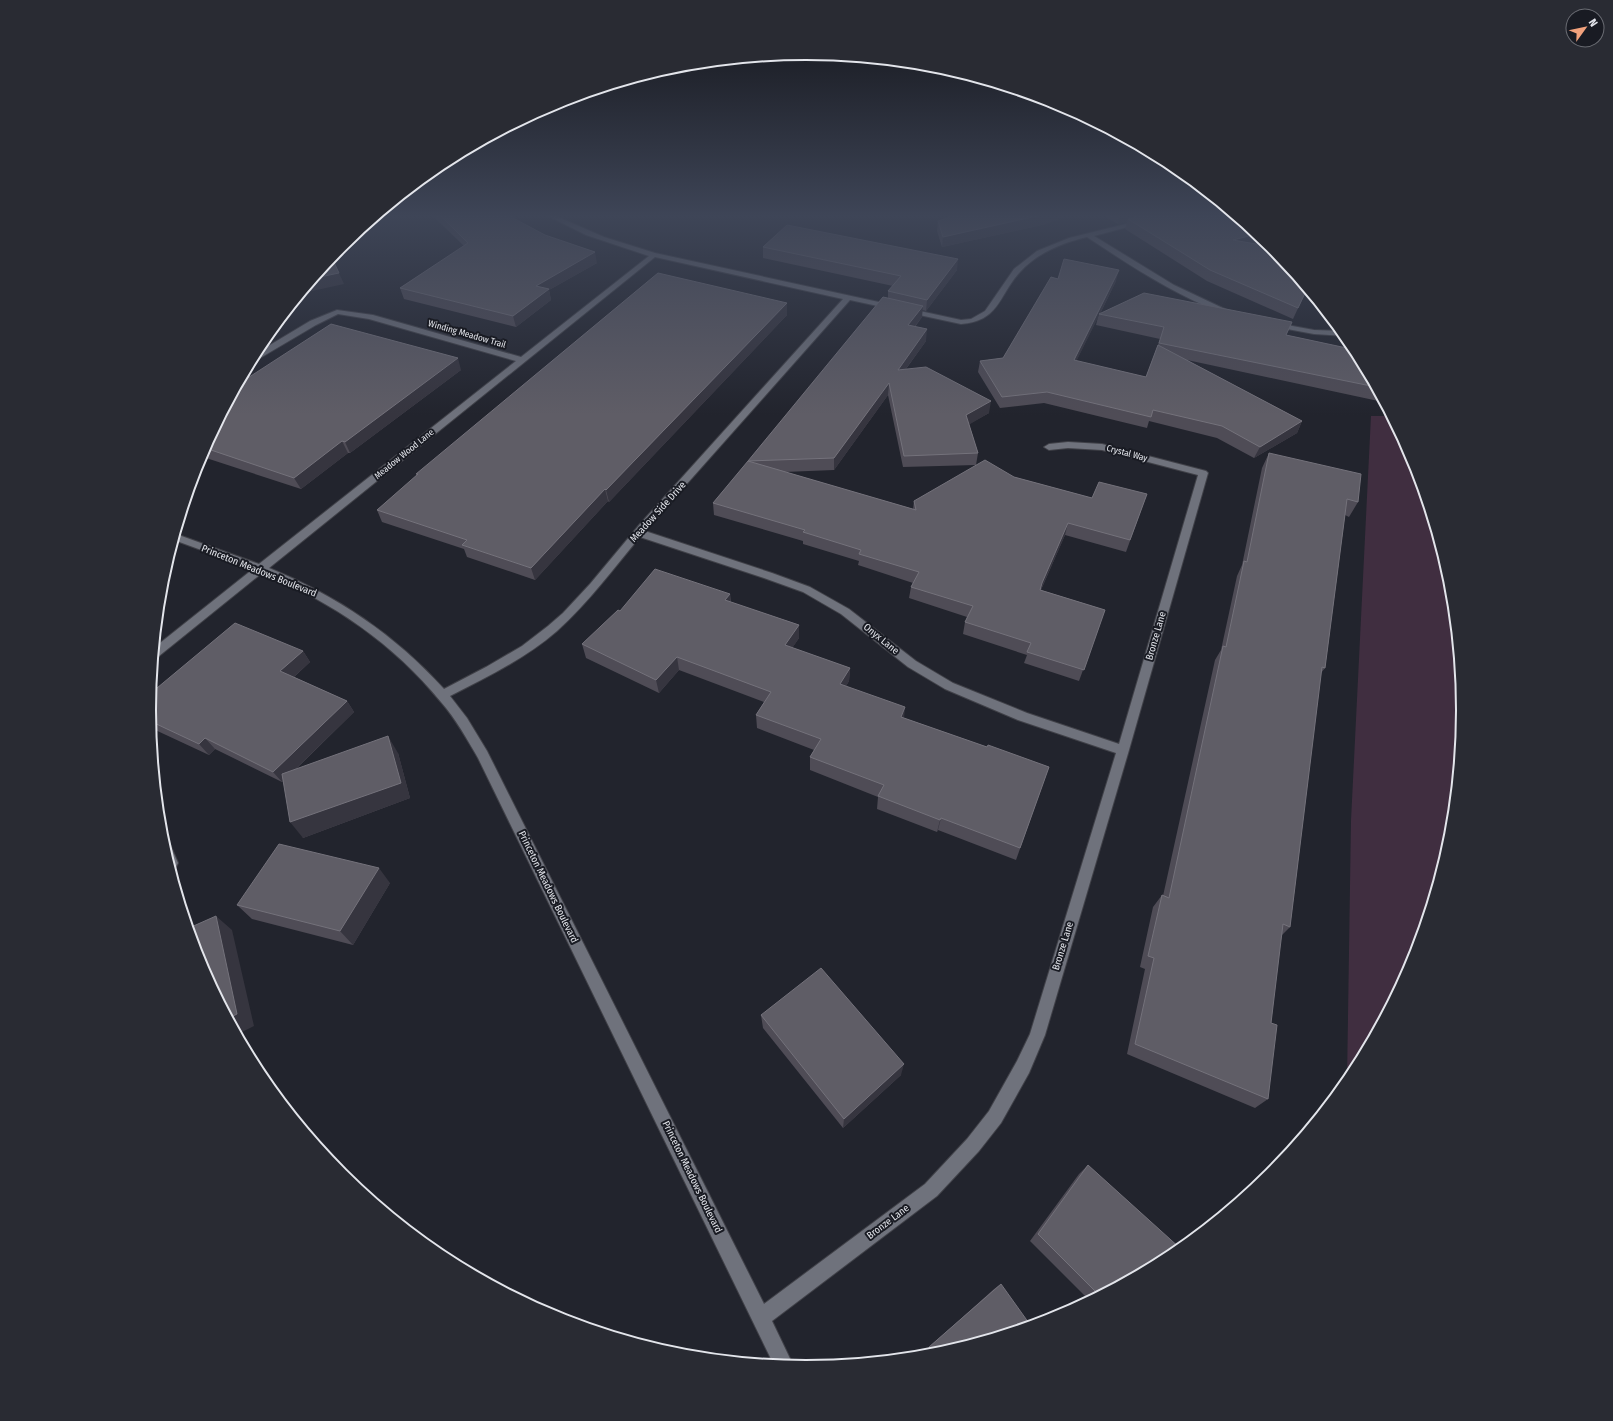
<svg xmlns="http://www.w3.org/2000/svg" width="1613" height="1421" viewBox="0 0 1613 1421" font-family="'Fira Sans Condensed',sans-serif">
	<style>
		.green { fill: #402e40 }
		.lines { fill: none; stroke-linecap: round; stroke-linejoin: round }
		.street-casing { stroke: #404148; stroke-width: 2 }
		.street { fill: #6f727c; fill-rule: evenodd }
		.wall { fill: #4f4c56; fill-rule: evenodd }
		.shaded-wall { fill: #36353f }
		.building { fill: #5f5d66; stroke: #74727b }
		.labels { text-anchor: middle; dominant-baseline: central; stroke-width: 4; stroke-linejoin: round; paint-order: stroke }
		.far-street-label { font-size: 9px; fill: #e3e5eb; stroke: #191b23 }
		.street-label { font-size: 10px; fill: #e3e5eb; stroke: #191b23 }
		.rim { fill: none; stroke: #e3e5eb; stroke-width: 2 }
	</style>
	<rect width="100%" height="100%" fill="#22242d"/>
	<path class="green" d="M 1371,416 L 1391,416 L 1414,459 L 1451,582 L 1464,711 L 1451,839 L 1414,962 L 1353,1076 L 1347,1083 L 1351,821 Z"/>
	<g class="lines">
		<g class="street-casing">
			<path id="street" d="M 548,216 L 556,216 L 604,237 L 655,253 L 961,320 L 971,319 L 985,311 L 1014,269 L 1037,251 L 1069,238 L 1158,216 L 1169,216 L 1094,236 L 1174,285 L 1229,311 L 1228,313 L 1222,313 C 1173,294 1131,266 1087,237 C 1062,243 1037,253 1020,272 C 998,296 1000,321 961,324 L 850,300 L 645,531 L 772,573 L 810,587 L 849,609 L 916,661 L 953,683 L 1027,713 L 1119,744 L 1198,475 L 1102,450 L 1068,448 L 1049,450 L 1044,447 L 1049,444 L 1068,442 L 1102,444 L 1206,471 L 1208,473 L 1129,750 L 1045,1035 L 1029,1073 L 1001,1123 L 979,1151 L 937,1196 L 772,1321 L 794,1367 L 774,1365 L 478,758 C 467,739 456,719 441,702 C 394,644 331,601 262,573 L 159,656 L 154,657 L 155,647 L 253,569 L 174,540 L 176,534 L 259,564 L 516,361 L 369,319 L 338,314 L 316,325 L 255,361 L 251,361 L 255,354 L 310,321 L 337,310 L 373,315 L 521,357 L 649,256 L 586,235 ZM 655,257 L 843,299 L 640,524 L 590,584 L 563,613 L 548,626 L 522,646 L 486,667 L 444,689 C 395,635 336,595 269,568 ZM 640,537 L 764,578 L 803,592 L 841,614 L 908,667 L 945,689 L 1018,720 L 1116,753 L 1030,1034 L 1017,1061 L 989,1111 L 967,1139 L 925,1184 L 764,1304 L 487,751 L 467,718 L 450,696 C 487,677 526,658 557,631 C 588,603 613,569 640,537 Z
				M 1271,322 L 1314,330 L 1342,331 L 1346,336 L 1314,334 L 1271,326 Z
				M 163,838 L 168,840 L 178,863 L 176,867 L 171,869 L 162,839 Z"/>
		</g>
		<use href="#street" class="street"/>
	</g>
	<path class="wall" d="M 433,216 L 511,216 L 515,219 L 597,263 L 549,290 L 551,300 L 516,327 L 404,299 L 400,288 L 464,246 L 437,220 Z
		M 1104,216 L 1235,216 L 1266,241 L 1256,244 L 1273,247 L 1309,291 L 1306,291 L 1293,319 L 1207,281 L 1125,229 L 1127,222 L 1118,224 Z
		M 938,221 L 1046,224 L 942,247 L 937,231 Z
		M 763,247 L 957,270 L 926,311 L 922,310 L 922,317 L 915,327 L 926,341 L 906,369 L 989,413 L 969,424 L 978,453 L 976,465 L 903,467 L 888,395 L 834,470 L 784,472 L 913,509 L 914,501 L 1014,477 L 1092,498 L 1147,494 L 1126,552 L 1065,535 L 1041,590 L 1105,610 L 1079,681 L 1024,663 L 1027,655 L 963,634 L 965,622 L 967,617 L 909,598 L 911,587 L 913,583 L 858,565 L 859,561 L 803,544 L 803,541 L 714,515 L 713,503 L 888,298 L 888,291 L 893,286 L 763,258 Z
		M 1058,279 L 1116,281 L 1100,314 L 1286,335 L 1356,350 L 1383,402 L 1187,360 L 1302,421 L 1297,433 L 1254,458 L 1217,438 L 1149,421 L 1147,428 L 1044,403 L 1000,408 L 978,372 L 980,361 L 1003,358 ZM 1098,317 L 1096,325 L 1160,339 L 1146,377 L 1076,361 Z
		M 787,303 L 787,315 L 609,502 L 608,501 L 535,580 L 467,557 L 464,549 L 382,522 L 377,510 L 417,476 L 416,474 Z
		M 461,370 L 350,453 L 348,453 L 301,489 L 200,456 L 240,383 Z
		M 1269,453 L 1358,502 L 1349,517 L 1345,515 L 1325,668 L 1321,673 L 1290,927 L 1281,936 L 1271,1023 L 1268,1099 L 1255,1108 L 1127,1054 L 1145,969 L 1140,967 L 1153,907 L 1162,895 L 1163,896 L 1215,660 L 1221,650 L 1237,576 L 1242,565 L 1262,468 Z
		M 730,594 L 731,602 L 799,625 L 799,638 L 792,648 L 850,668 L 849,681 L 846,686 L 904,718 L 987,747 L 1049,767 L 1016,860 L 938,830 L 937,832 L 877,809 L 878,797 L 810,770 L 810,757 L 814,750 L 757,728 L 756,715 L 764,702 L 679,670 L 659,693 L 586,658 L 582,644 L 620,611 Z
		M 303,651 L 310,662 L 294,677 L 347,701 L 354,712 L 296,769 L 398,753 L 410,798 L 303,838 L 283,781 L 282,782 L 215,749 L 209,755 L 151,728 L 149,710 Z
		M 390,883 L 353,945 L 252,919 L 237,905 Z
		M 761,1015 L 901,1075 L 843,1128 L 763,1028 Z
		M 1088,1165 L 1172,1257 L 1090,1301 L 1030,1241 L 1079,1174 Z
		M 1001,1284 L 935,1355 L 928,1356 L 925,1351 L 994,1289 Z"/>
	<path class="shaded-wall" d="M 1037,216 L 1068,216 L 1046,224 L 942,247 L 943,237 Z
		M 1120,216 L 1152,216 L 1128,219 L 1127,222 L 1118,224 Z
		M 1257,234 L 1266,241 L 1230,250 L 1233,240 Z
		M 595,252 L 597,263 L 549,290 L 551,300 L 516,327 L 513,316 L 536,286 Z
		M 958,259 L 957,270 L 926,311 L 927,300 Z
		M 1119,270 L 1116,281 L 1071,372 L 1074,360 Z
		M 339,273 L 344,284 L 303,293 L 315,278 Z
		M 787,303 L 787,315 L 609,502 L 606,490 Z
		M 923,306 L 922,317 L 907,336 L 908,325 Z
		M 927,329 L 926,341 L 897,381 L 898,370 Z
		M 458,358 L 461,370 L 350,453 L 345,442 Z
		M 889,383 L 888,395 L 834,470 L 834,458 Z
		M 991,401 L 989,413 L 965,427 L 966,415 Z
		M 1302,421 L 1297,433 L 1254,458 L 1260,447 Z
		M 342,441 L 348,453 L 301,489 L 294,478 Z
		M 605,489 L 608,501 L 535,580 L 531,568 Z
		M 1068,523 L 1065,535 L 1039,594 L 1042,583 Z
		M 162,584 L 167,591 L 160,597 Z
		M 730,594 L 731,607 L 725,600 Z
		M 799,625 L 799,638 L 785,659 L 785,645 Z
		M 303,651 L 310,662 L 288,682 L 280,671 Z
		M 677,657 L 679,670 L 659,693 L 656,680 Z
		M 850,668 L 849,681 L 840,697 L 840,684 Z
		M 347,701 L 354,712 L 282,782 L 273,772 Z
		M 905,707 L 904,720 L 901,717 Z
		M 388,736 L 398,753 L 410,798 L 303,838 L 290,822 Z
		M 205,738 L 215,749 L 209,755 L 199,744 Z
		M 941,818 L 938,830 L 937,832 L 940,820 Z
		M 379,868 L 390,883 L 353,945 L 340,931 Z
		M 216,916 L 232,930 L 254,1026 L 238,1034 L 229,1018 Z
		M 904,1064 L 901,1075 L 843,1128 L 844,1119 Z"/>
	<path class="building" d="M 441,216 L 511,216 L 515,219 L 545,235 L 595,252 L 536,286 L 549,289 L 513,316 L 400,288 L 468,243 Z
		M 952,216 L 1037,216 L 943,237 L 938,221 Z
		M 1139,216 L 1235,216 L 1257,234 L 1233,240 L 1273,247 L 1307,289 L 1298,308 L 1210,270 L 1128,219 Z
		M 787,225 L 958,259 L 927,300 L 888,291 L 901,276 L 763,247 Z
		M 332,258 L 339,273 L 315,278 Z
		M 1064,259 L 1119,270 L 1074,360 L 1146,377 L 1158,345 L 1302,421 L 1260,447 L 1222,426 L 1153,410 L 1151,417 L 1047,392 L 1002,397 L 980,361 L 1003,358 L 1051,277 L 1058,279 Z
		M 658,273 L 787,303 L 606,490 L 605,489 L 531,568 L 462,545 L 467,540 L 377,510 L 418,474 L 416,474 Z
		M 1144,293 L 1292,322 L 1286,335 L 1356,350 L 1376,387 L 1159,343 L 1164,327 L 1099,314 Z
		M 883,297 L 923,306 L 908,325 L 927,329 L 898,370 L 926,367 L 991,401 L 966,415 L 978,453 L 904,456 L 889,383 L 834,458 L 748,461 Z
		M 331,324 L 458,358 L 345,442 L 342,441 L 294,478 L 205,448 L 240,383 Z
		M 1269,453 L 1361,474 L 1358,502 L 1347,499 L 1325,668 L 1322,667 L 1290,927 L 1283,924 L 1271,1023 L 1277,1025 L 1268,1099 L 1135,1044 L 1154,958 L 1148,956 L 1162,895 L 1169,898 L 1223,646 L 1226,647 L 1244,561 L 1247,562 Z
		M 985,460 L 1014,477 L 1092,498 L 1099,482 L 1147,494 L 1130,540 L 1068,523 L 1042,583 L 1040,590 L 1105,610 L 1084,670 L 1027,652 L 1031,643 L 965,622 L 973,606 L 911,587 L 919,572 L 859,554 L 861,550 L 803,532 L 805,530 L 713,503 L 748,461 L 916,510 L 914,501 Z
		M 655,569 L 730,594 L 725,600 L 799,625 L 785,645 L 850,668 L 840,684 L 905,707 L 901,717 L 987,747 L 988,745 L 1049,767 L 1020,848 L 941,818 L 940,820 L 878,796 L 884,785 L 810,757 L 821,739 L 756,715 L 771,692 L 677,657 L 656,680 L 582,644 L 618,610 L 620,611 Z
		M 235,623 L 303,651 L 280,671 L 347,701 L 273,772 L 205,738 L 199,744 L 150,721 L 149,710 L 151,693 Z
		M 388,736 L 401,783 L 290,822 L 282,774 Z
		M 279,844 L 379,868 L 340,931 L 237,905 Z
		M 216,916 L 237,1014 L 229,1018 L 199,962 L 189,928 Z
		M 821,968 L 904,1064 L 844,1119 L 761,1015 Z
		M 1088,1165 L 1181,1249 L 1172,1257 L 1100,1296 L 1038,1234 Z
		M 1001,1284 L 1031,1326 L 934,1355 L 929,1347 Z"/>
	<linearGradient id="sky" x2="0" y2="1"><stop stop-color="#131419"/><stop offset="0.52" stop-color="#3e4557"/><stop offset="1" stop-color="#3e4557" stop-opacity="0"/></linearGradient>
	<rect width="1613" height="415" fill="url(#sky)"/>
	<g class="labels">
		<g class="far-street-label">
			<text transform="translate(467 334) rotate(16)">Winding Meadow Trail</text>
			<text transform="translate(1127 453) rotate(15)">Crystal Way</text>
			<text transform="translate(404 454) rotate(-39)">Meadow Wood Lane</text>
		</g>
		<g class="street-label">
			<text transform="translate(658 512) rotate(-48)">Meadow Side Drive</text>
			<text transform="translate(259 571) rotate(22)">Princeton Meadows Boulevard</text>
			<text transform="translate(1156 636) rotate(-74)">Bronze Lane</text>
			<text transform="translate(881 639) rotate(39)">Onyx Lane</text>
			<text transform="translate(548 887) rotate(64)">Princeton Meadows Boulevard</text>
			<text transform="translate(1063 946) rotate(-73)">Bronze Lane</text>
			<text transform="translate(692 1177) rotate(64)">Princeton Meadows Boulevard</text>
			<text transform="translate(888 1222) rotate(-37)">Bronze Lane</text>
		</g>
	</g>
	<path d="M0 0H1613V1421H0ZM156 710a650 650 0 1 1 1300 0a650 650 0 1 1-1300 0Z" fill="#292b33" fill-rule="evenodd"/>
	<path class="rim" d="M156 710a650 650 0 1 1 1300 0a650 650 0 1 1-1300 0Z"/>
	<g transform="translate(1585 28) rotate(57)"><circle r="19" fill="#191b23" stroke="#6a6c73"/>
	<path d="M0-3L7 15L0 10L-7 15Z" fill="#f1a17c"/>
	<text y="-6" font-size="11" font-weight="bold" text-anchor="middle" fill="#e3e5eb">N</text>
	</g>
</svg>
